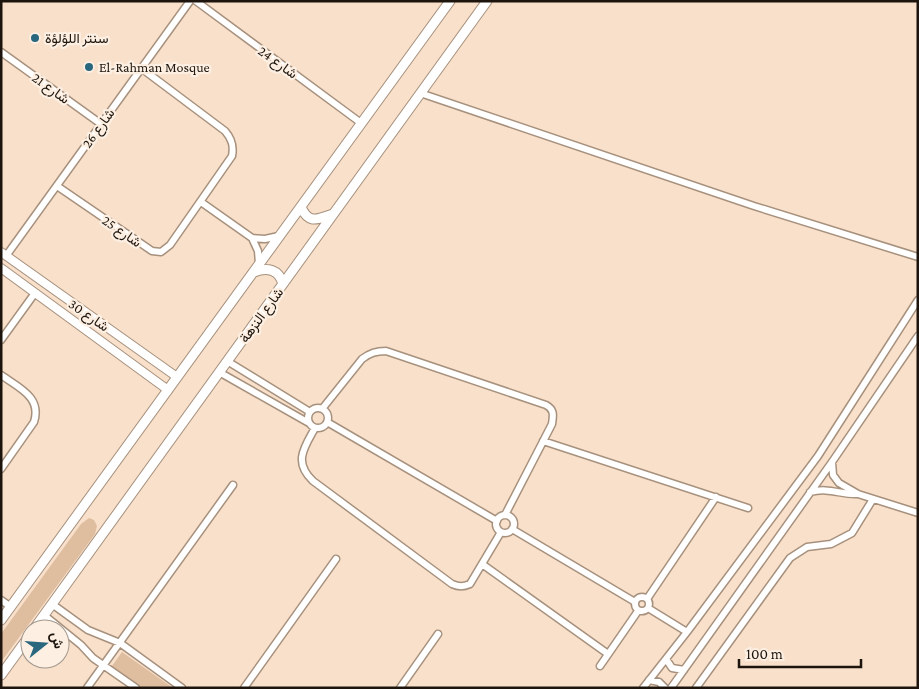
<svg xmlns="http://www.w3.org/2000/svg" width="919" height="689" viewBox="0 0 919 689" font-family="'Crimson Pro',Vazirmatn,serif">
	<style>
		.green { fill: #dfbd9f }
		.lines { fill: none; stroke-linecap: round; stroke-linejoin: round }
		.minor-casing { stroke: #a7917d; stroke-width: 9 }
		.tertiary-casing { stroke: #a7917d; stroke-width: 10 }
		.secondary-casing { stroke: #a7917d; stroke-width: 11 }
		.minor { stroke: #fff; stroke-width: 6 }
		.tertiary { stroke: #fff; stroke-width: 8 }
		.secondary { stroke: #fff; stroke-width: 9 }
		.poi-dot { fill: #29677e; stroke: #fdefe2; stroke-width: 2 }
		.labels { text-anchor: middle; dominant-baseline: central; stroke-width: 4.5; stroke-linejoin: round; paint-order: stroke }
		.poi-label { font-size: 14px; fill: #1d150d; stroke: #fdefe2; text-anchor: start }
		.street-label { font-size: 14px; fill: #1d150d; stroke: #fdefe2 }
	</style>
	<rect width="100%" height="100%" fill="#f8e0cb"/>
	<path class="green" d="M 89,518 L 94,520 L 97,526 L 95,534 L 1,662 L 1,634 L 81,524 Z
		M 122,652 L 173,688 L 142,688 L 112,666 Z"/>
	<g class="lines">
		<g class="minor-casing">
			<path id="minor" d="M 196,1 L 361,123
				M 1,52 L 101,124
				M 420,93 L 754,206 L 918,257
				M 57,186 L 152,251 L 161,252 L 170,245 L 232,156 C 234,146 232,139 225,131 L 141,68
				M 201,202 L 252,238 L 265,239 L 279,236
				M 252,238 L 258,251 L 259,264
				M 6,256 L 190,1
				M 1,340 L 35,293
				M 227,361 L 310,412
				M 219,372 L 309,423
				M 1,375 C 19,388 42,397 34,422 L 1,469
				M308 418a10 10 0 1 1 20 0a10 10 0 1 1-20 0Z
				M 322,409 L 362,359 C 370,353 376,351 386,351 L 546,405 C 555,410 553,416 552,424 L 505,515
				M 327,422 L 497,521
				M 315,428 C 304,448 293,462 313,481 L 452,584 C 459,587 463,587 470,584 L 501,532
				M 543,441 L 748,508
				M 832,462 L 833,475 L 839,483 L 858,494 L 918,513
				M 810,492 C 830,487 840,495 858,494
				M496 524a9 9 0 1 1 18 0a9 9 0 1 1-18 0Z
				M 512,529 L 635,602
				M 482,564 L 608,654
				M635 604a7 7 0 1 1 14 0a7 7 0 1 1-14 0Z
				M 647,599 L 716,497
				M 1,600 L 11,607
				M 52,604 L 88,630 L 120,643 L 182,688
				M 648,608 L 687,632
				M 44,615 L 81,645 L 93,658 L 136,688
				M 666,659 L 672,668 L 684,670
				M 600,666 L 638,611
				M 649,680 L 659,682 L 665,688
				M 87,688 L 233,485
				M 244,688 L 336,559
				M 400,688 L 438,634
				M 643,688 L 687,632 L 818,456 L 918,300
				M 671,688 L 832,462 L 918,336
				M 696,688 L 790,558 L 807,547 L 831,544 L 852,533 L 873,499"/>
		</g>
		<g class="tertiary-casing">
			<path id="tertiary" d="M 1,252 L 177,377
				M 1,268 L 168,390"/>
		</g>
		<g class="secondary-casing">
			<path id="secondary" d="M 301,207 C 309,225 318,219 333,214
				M 254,272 C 267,267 279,269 283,284
				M 1,620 L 450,1
				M 34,629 L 487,1
				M 1,675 L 30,635"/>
		</g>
		<use href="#minor" class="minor"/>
		<use href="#tertiary" class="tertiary"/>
		<use href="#secondary" class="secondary"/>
	</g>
	<g class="poi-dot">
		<circle cx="35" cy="38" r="5"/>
		<circle cx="89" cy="67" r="5"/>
	</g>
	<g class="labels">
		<g class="poi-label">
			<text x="45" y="38">سنتر اللؤلؤة</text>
			<text x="99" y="67">El-Rahman Mosque</text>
		</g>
		<g class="street-label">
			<text transform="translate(278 62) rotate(36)">شارع 24</text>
			<text transform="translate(51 88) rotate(36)">شارع 21</text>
			<text transform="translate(98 128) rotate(-54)">شارع 26</text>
			<text transform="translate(122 231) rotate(35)">شارع 25</text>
			<text transform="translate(89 315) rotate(35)">شارع 30</text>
			<text transform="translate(261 315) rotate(-54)">شارع النزهة</text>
		</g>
	</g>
	<rect width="919" height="689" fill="none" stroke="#1d150d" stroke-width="5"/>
	<g transform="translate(45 644) rotate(73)"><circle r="24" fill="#fdefe2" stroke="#a3988d"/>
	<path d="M0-4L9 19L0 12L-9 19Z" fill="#29677e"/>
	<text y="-8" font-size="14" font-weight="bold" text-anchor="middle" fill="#1d150d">ش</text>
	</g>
	<path d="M739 659v8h122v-8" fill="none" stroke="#1d150d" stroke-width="2.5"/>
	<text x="746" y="659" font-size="15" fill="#1d150d" stroke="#fdefe2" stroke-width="4" paint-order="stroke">100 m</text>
</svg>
